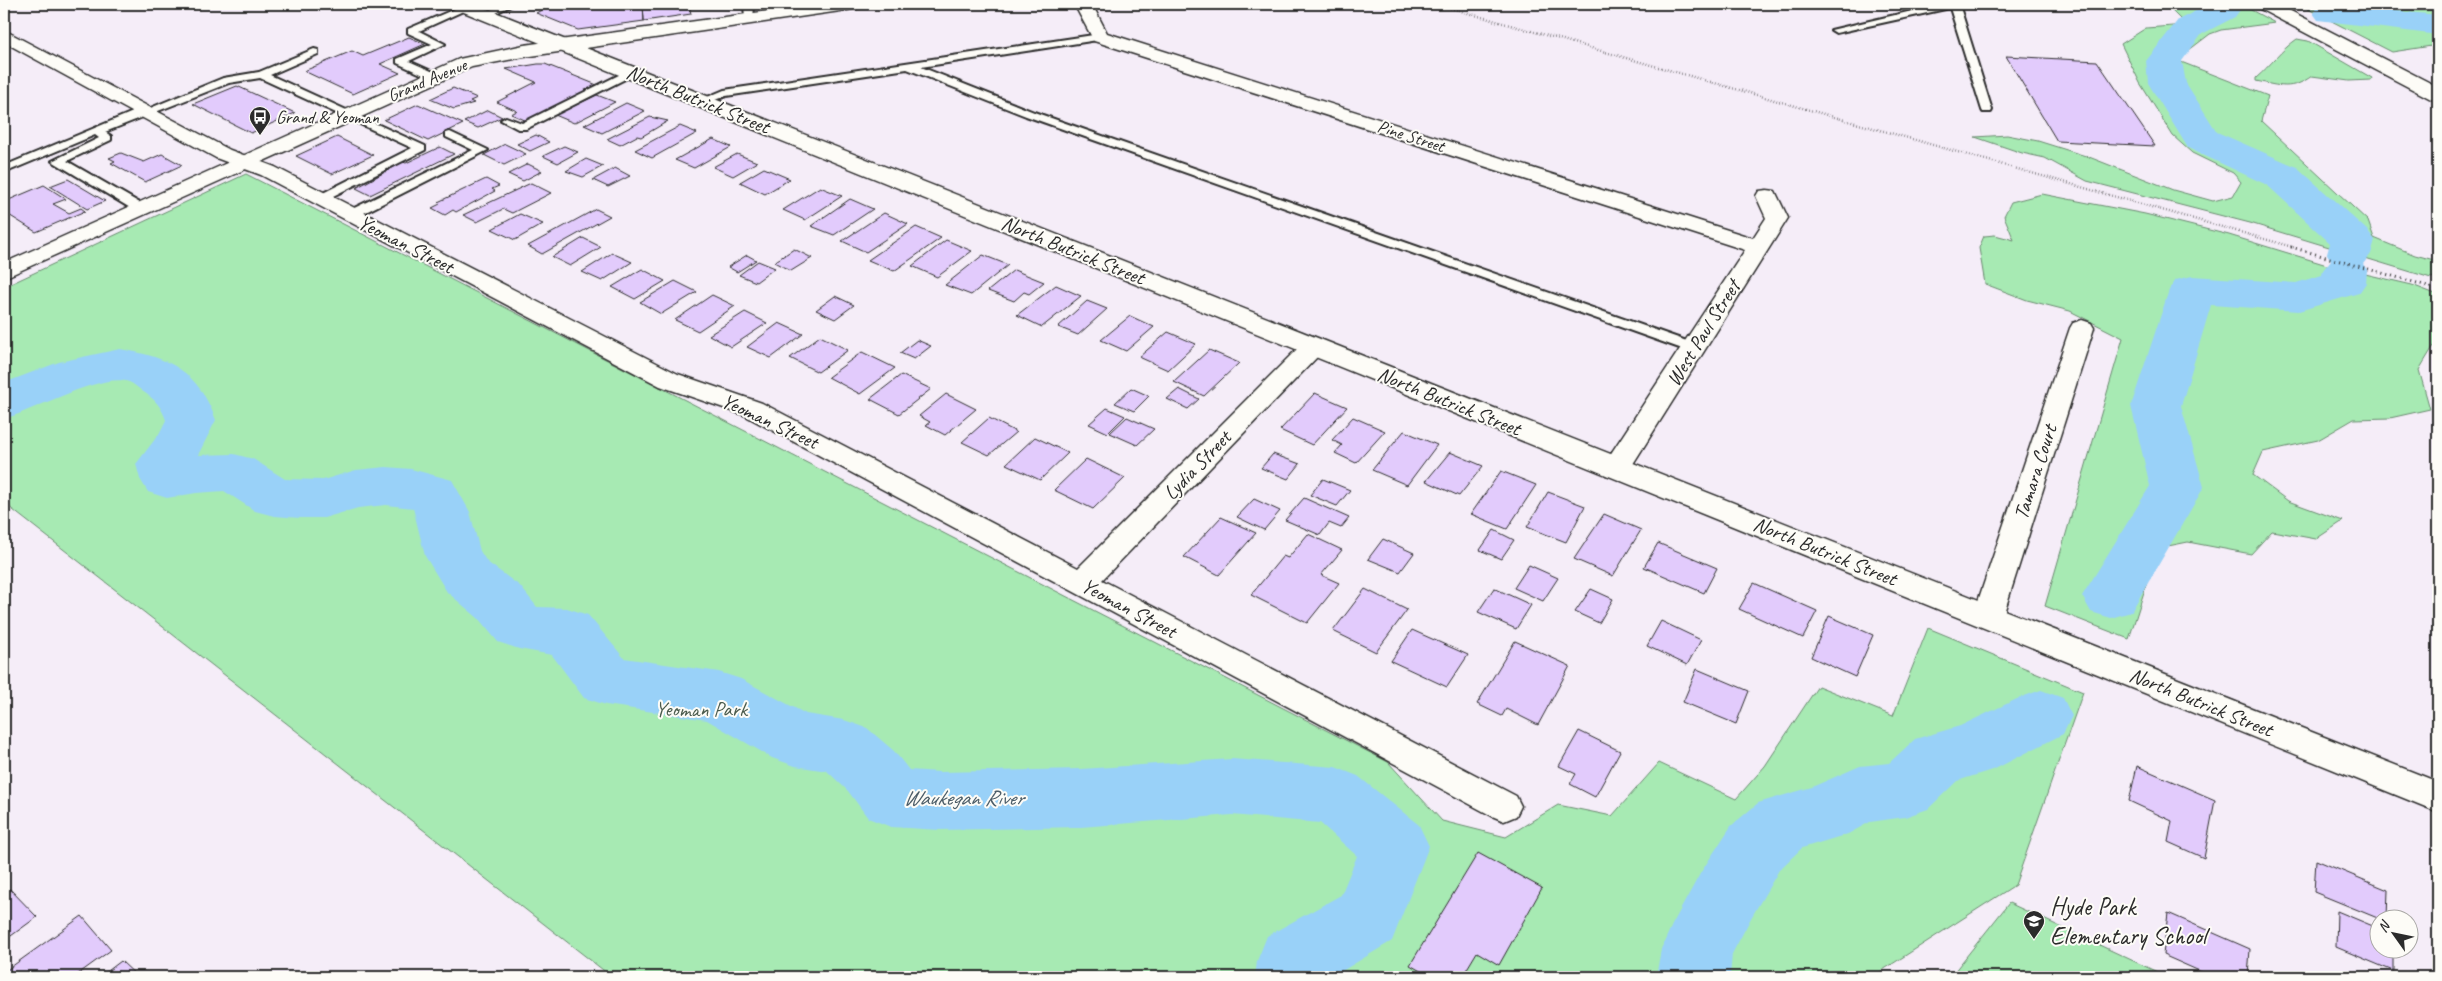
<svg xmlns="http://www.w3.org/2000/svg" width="2442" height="981" viewBox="0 0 2442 981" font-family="Caveat,sans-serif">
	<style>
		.green { fill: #a7eab3; stroke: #698a6f }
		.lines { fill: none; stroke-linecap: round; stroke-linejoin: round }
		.river { fill: #99d1f8; fill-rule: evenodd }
		.building { fill: #e2cbfc; stroke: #2b2b2b }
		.service-casing { stroke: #2b2b2b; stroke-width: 4 }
		.minor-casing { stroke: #2b2b2b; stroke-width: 3 }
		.tertiary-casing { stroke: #2b2b2b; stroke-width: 3 }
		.secondary-casing { stroke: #2b2b2b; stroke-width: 3 }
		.path-far1 { stroke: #2b2b2b; stroke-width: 2.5; stroke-dasharray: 0.5 2.5; stroke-linecap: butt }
		.path { stroke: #2b2b2b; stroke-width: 3; stroke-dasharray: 1 4; stroke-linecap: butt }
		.service { fill: #fdfcf7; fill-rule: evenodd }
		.minor { fill: #fdfcf7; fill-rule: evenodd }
		.tertiary { fill: #fdfcf7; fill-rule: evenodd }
		.secondary { fill: #fdfcf7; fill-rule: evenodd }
		.labels { text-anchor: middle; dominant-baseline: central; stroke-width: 4; stroke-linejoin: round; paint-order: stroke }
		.far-street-label { font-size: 18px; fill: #2b2b2b; stroke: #fdfcf7 }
		.far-poi-label { font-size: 18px; fill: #2b2b2b; stroke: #fdfcf7; text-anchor: start }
		.street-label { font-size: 21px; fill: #2b2b2b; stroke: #fdfcf7 }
		.park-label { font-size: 21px; fill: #4a5b4d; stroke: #fdfcf7 }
		.water-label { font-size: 22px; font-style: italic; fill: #4c5d68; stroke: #fdfcf7 }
		.near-poi-label { font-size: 25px; fill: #2b2b2b; stroke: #fdfcf7; text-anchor: start }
	</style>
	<rect width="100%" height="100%" fill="#f5edf8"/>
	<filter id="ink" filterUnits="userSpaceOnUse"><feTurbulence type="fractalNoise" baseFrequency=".02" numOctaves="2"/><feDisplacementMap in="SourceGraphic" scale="10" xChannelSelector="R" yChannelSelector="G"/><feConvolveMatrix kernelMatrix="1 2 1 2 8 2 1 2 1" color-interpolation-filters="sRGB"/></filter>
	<g filter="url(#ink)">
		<path class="green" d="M 2174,4 L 2240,4 L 2275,23 L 2221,30 L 2210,34 L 2176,60 L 2268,96 L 2261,121 L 2368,221 L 2374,238 L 2415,255 L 2438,261 L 2438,276 L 2431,278 L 2250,223 L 2087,181 L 2045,158 L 2022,153 L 1975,137 L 2007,135 L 2038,141 L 2089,157 L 2173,190 L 2213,201 L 2233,196 L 2241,182 L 2233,173 L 2192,153 L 2173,136 L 2140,83 L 2121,44 L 2146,28 L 2186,25 L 2166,5 Z
			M 2347,5 L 2377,10 L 2438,10 L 2438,45 L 2392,52 L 2308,9 Z
			M 2297,39 L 2308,41 L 2372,78 L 2371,80 L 2349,81 L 2312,76 C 2291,91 2280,86 2256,81 L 2256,78 C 2271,65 2281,50 2297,39 Z
			M 246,174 L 1388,762 L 1442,821 L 1506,837 L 1558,805 L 1612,816 L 1659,763 L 1736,799 L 1765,766 L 1818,686 L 1893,716 L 1928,628 L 2083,692 L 2015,885 L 1872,977 L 612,977 L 4,503 L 4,287 Z
			M 2042,194 L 2145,214 L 2229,235 L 2327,265 L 2412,285 L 2438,295 L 2438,344 L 2433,347 L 2419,370 L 2430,409 L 2390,418 L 2354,419 L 2318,440 L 2263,452 L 2253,475 L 2288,501 L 2343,521 L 2316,539 L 2272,531 L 2251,554 L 2188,542 L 2158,548 L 2129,639 L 2045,606 L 2123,338 L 2070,311 L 2027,300 L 1985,284 L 1979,248 L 1984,236 L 1995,235 L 2014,240 L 2004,216 L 2011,202 Z
			M 2009,903 L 2168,977 L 1950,977 Z"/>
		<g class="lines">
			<path class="river" d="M 2209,4 L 2236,4 L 2240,10 L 2235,17 L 2202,34 L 2182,61 L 2186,83 L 2217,132 L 2297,167 L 2368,231 L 2375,240 L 2371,254 L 2363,264 L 2367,270 L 2366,283 L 2359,293 L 2299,311 L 2211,305 L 2181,406 L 2204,487 L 2131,612 L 2111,618 L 2091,612 L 2082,596 L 2150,486 L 2131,406 L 2169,290 L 2176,280 L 2192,276 L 2296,283 L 2322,275 L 2323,270 L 2331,260 L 2327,254 L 2330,243 L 2267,185 L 2188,148 L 2148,83 L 2146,61 L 2178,20 Z
				M 2325,4 L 2438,15 L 2438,35 L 2318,20 L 2313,13 L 2318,6 Z
				M 120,349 C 171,358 197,370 216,420 L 198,455 L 234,454 L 253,459 L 285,479 L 323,480 L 356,470 L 386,467 L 411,469 L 452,480 L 470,512 L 480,551 L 487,562 L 520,586 L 537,607 L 567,608 L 588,615 L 624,658 L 719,672 L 741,679 L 806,714 L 844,720 L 867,728 L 894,751 L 909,770 L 940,772 L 1081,769 L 1232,759 L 1335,767 L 1358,776 L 1419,825 L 1429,846 L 1392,941 L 1332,977 L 1255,977 L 1257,961 L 1267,936 L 1341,895 L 1357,856 L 1320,823 L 1232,815 L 1081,827 L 940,830 L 891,827 L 868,818 L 848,791 L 827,771 L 795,766 L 772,758 L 707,720 L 606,705 L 584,698 L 552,655 L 519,649 L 498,642 L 478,618 L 447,592 L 425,556 L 413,508 L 386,505 L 358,508 L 324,518 L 300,518 L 274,516 L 255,511 L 224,491 L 196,493 L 167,498 L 148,492 L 140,479 L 136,464 L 159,434 L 166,420 C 161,406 155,399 142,391 C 138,388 134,384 129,382 C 102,372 34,411 4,419 L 4,383 L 59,362 Z
				M 2041,690 L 2063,698 L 2072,716 L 2063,734 L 1995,769 L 1957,781 L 1928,809 L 1905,817 L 1870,822 L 1848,834 L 1802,848 L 1779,870 L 1751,918 L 1732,954 L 1730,977 L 1656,977 L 1661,949 L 1672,925 L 1701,872 L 1731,826 L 1758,803 L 1812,787 L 1860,766 L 1889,763 L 1915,739 L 1960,726 L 2019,698 Z"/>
		</g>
		<path class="building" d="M 552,4 L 643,4 L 644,21 L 578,30 L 536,13 Z
			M 643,4 L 689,4 L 691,14 L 644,21 Z
			M 409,37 L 425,44 L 380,64 L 400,73 L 353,94 L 304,71 L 352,51 L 363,56 Z
			M 2006,56 L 2097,61 L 2155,146 L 2057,141 Z
			M 538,64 L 545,64 L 597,85 L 527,121 L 511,114 L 517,111 L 497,102 L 536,82 L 506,69 Z
			M 237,86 L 295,113 L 251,133 L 193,104 Z
			M 453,88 L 477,98 L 470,101 L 474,103 L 454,109 L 430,99 Z
			M 597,95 L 615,102 L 574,123 L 555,115 Z
			M 626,103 L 645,111 L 602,133 L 584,125 Z
			M 418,104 L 463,124 L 428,141 L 384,120 Z
			M 488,110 L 502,117 L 478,128 L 464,122 Z
			M 650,117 L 668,121 L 641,137 L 637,136 L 620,145 L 607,139 Z
			M 680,126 L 697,133 L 652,158 L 635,150 Z
			M 536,135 L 549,142 L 530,151 L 517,144 Z
			M 337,137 L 373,155 L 332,174 L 296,156 Z
			M 713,139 L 731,147 L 694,168 L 675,160 Z
			M 505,144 L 526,154 L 504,165 L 484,155 Z
			M 564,146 L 578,152 L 558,163 L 543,156 Z
			M 440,147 L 454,154 L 370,195 L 356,188 L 403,162 L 406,163 Z
			M 121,153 L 144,162 L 162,154 L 182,165 L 145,182 L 111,163 L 115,161 L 109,158 Z
			M 737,154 L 757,162 L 733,176 L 713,167 Z
			M 586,159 L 603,166 L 583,177 L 566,171 Z
			M 528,164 L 542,171 L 523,181 L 508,174 Z
			M 615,168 L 630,176 L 608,187 L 593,180 Z
			M 764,168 L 790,179 L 765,194 L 740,182 Z
			M 68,179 L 105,201 L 87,209 L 50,186 Z
			M 486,179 L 499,186 L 492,189 L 495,191 L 456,212 L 453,210 L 445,215 L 432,208 L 440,204 L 438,202 Z
			M 531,183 L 551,193 L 512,213 L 503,209 L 477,222 L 463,215 Z
			M 44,185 L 66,199 L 53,204 L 69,213 L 81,208 L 85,211 L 36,232 L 4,212 L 4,202 Z
			M 820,187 L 842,196 L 805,220 L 783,210 Z
			M 850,199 L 873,209 L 834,235 L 811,226 Z
			M 596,209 L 610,216 L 542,254 L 528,246 Z
			M 884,213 L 908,224 L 866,252 L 842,241 Z
			M 520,214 L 543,224 L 515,240 L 492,229 Z
			M 916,227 L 941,238 L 894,271 L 868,260 Z
			M 583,238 L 601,247 L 570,266 L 552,257 Z
			M 946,240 L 972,251 L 937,277 L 912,266 Z
			M 794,249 L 812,258 L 791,271 L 774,262 Z
			M 612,253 L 632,262 L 602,281 L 582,272 Z
			M 747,255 L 756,260 L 737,272 L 728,267 Z
			M 983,255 L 1008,265 L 971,295 L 945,285 Z
			M 758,261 L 775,268 L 756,282 L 739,275 Z
			M 642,269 L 665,281 L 635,299 L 612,287 Z
			M 1014,270 L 1044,282 L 1029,294 L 1024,292 L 1014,301 L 988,291 Z
			M 675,281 L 697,292 L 661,314 L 640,302 Z
			M 1056,285 L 1081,296 L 1042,327 L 1017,315 Z
			M 712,295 L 735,306 L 698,331 L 675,320 Z
			M 835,296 L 854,305 L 835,319 L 816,310 Z
			M 1087,301 L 1107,309 L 1078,335 L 1058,327 Z
			M 745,312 L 767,323 L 731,347 L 709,335 Z
			M 1130,316 L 1154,327 L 1126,351 L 1101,340 Z
			M 779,323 L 803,334 L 771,358 L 747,347 Z
			M 1168,332 L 1196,344 L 1168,370 L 1139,357 Z
			M 820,336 L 848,350 L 818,372 L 790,358 Z
			M 917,340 L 931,346 L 914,359 L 900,353 Z
			M 1209,350 L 1239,363 L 1204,396 L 1174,382 Z
			M 862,352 L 895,368 L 860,394 L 828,377 Z
			M 901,375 L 931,389 L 899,414 L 870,399 Z
			M 1131,388 L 1149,396 L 1134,411 L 1115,403 Z
			M 1179,389 L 1199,399 L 1188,409 L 1167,399 Z
			M 1315,393 L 1347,407 L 1312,445 L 1280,430 Z
			M 946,394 L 976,409 L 945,435 L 926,425 L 930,422 L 919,416 Z
			M 1107,408 L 1125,416 L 1108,433 L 1089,424 Z
			M 1127,417 L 1154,429 L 1137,445 L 1110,433 Z
			M 1353,417 L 1385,431 L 1356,463 L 1335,453 L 1342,445 L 1332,440 Z
			M 989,418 L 1016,432 L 989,455 L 962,442 Z
			M 1404,431 L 1437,445 L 1407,485 L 1372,470 Z
			M 1035,437 L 1068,453 L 1040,480 L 1006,464 Z
			M 1450,452 L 1483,466 L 1459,496 L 1426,481 Z
			M 1273,454 L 1300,464 L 1288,479 L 1261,468 Z
			M 1086,459 L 1125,478 L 1093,509 L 1054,490 Z
			M 1501,471 L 1536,485 L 1507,529 L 1471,514 Z
			M 1323,479 L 1350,490 L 1337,506 L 1310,495 Z
			M 1548,492 L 1585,506 L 1566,542 L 1527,527 Z
			M 1304,498 L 1349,518 L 1341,528 L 1329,523 L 1320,535 L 1285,520 Z
			M 1254,499 L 1280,511 L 1264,530 L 1237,517 Z
			M 1604,514 L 1641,530 L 1613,576 L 1574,559 Z
			M 1221,517 L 1256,533 L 1219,575 L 1184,557 Z
			M 1494,530 L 1514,540 L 1501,559 L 1480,550 Z
			M 1308,534 L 1342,550 L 1321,575 L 1339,583 L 1307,623 L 1251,595 L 1283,556 L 1288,558 Z
			M 1383,539 L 1414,553 L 1400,572 L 1368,559 Z
			M 1658,543 L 1717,568 L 1704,593 L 1644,567 Z
			M 1529,565 L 1558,578 L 1543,601 L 1514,588 Z
			M 1754,583 L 1817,611 L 1803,638 L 1739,609 Z
			M 1494,588 L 1531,605 L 1516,629 L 1478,612 Z
			M 1365,589 L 1407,610 L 1376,652 L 1333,631 Z
			M 1591,589 L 1613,599 L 1599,623 L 1575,612 Z
			M 1829,616 L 1873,635 L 1855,677 L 1811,657 Z
			M 1661,621 L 1701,640 L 1687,665 L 1647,646 Z
			M 1412,630 L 1468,655 L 1447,687 L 1391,661 Z
			M 1515,641 L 1570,666 L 1538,725 L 1506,709 L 1502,716 L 1477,704 Z
			M 1697,669 L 1749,691 L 1736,724 L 1683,702 Z
			M 1579,731 L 1620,751 L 1595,797 L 1570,784 L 1576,774 L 1559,766 Z
			M 2137,766 L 2215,800 L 2204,858 L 2168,842 L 2172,821 L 2129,801 Z
			M 1478,853 L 1542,888 L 1499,965 L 1477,952 L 1462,977 L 1431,977 L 1410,965 Z
			M 2316,860 L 2388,890 L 2387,918 L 2380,919 L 2314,892 Z
			M 10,889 L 37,917 L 4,941 L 4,894 Z
			M 2337,911 L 2380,929 L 2380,948 L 2393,948 L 2393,971 L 2336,947 Z
			M 2168,913 L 2250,949 L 2248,977 L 2213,977 L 2163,955 Z
			M 82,916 L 111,950 L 74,977 L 4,977 L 4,972 Z
			M 121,961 L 138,977 L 100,977 Z"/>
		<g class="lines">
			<g class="service-casing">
				<path id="service" d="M 502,4 L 515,4 L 489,16 L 481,14 Z
					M 744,4 L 754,4 L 753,21 L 745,19 Z
					M 1942,4 L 1959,4 L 1992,110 L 1991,112 L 1983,112 L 1982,110 L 1950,8 L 1836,33 L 1831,30 Z
					M 464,5 L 472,7 L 419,31 L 445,44 L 409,61 L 438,74 L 438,78 L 430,78 L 397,63 L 397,59 L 432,44 L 408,33 L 408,29 Z
					M 1100,34 L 1104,35 L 1104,39 L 921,67 L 1034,112 L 1698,345 L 1700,348 L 1693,352 L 1688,351 L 1026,116 L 907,69 L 726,96 L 703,104 L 698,101 L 724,90 Z
					M 314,49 L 318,50 L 318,54 L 270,75 L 425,146 L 425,150 L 323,201 L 315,201 L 315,197 L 412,148 L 260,78 L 229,83 L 105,132 L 111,136 L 111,140 L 67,161 L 145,206 L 145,212 L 137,212 L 52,161 L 99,138 L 95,135 L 4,173 L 4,166 L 140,109 L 148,109 L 223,78 L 259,72 Z
					M 631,69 L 635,70 L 635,74 L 526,129 L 518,129 L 501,120 L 506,117 L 522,123 Z
					M 450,132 L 488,150 L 354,218 L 346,218 L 346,212 L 473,150 L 446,137 L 446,133 Z"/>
			</g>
			<g class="minor-casing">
				<path id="minor" d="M 1074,4 L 1092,4 L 1107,33 L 1753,238 L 1766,218 L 1756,196 L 1759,191 L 1767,190 L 1775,191 L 1788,218 L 1626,475 L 1616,477 L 1606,475 L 1602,468 L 1606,461 L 1745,250 L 1094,41 Z
					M 4,30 L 230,150 L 275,167 L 678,374 L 762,403 L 1078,568 L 1304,342 L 1313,339 L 1322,342 L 1325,347 L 1322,352 L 1102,580 L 1516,796 L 1521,806 L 1516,816 L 1504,821 L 1492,816 L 744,415 L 660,386 L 261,175 L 216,158 L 4,42 Z
					M 2082,320 L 2091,323 L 2094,328 L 2003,616 L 1999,624 L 1988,628 L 1977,624 L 1973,616 L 2070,328 L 2073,323 Z"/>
			</g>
			<g class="tertiary-casing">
				<path id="tertiary" d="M 451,4 L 475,4 L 2438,782 L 2438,812 L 454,8 Z
					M 2255,4 L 2277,4 L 2438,87 L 2438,101 L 2431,99 L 2258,8 Z"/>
			</g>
			<g class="secondary-casing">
				<path id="secondary" d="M 819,4 L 863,4 L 860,8 L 854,9 L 524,57 L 472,67 L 4,278 L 4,263 L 459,59 L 524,45 Z"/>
			</g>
			<path class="path-far1" d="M 1436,4 L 2296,248"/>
			<path class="path" d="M 2291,247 L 2438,289"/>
			<use href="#service" class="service"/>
			<use href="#minor" class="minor"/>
			<use href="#tertiary" class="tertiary"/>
			<use href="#secondary" class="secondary"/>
		</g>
	</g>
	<defs>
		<g id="bus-pin" transform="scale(1.125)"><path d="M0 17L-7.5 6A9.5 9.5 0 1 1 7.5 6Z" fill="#2b2b2b" stroke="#fdfcf7"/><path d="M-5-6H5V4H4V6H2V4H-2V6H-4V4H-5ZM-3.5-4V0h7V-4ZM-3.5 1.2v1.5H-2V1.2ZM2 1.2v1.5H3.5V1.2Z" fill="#fff"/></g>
		<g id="school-pin" transform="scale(1.125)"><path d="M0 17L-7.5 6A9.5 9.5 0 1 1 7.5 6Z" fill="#2b2b2b" stroke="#fdfcf7"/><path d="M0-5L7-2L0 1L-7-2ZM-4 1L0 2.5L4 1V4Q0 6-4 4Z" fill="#fff"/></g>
	</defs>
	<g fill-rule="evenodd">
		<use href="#bus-pin" x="260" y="117"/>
		<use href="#school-pin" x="2034" y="921"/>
	</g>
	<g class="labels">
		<g class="far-street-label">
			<text transform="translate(427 80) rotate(-23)">Grand Avenue</text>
			<text transform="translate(1411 136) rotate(18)">Pine Street</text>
		</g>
		<g class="far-poi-label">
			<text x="276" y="117">Grand &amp; Yeoman</text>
		</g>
		<g class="street-label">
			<text transform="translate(698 99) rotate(22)">North Butrick Street</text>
			<text transform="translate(406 244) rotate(27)">Yeoman Street</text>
			<text transform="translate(1073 250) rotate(22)">North Butrick Street</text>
			<text transform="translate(1703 333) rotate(-58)">West Paul Street</text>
			<text transform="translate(1449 401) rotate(22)">North Butrick Street</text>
			<text transform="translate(770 421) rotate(25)">Yeoman Street</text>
			<text transform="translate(1197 465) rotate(-46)">Lydia Street</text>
			<text transform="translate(2035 472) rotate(-72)">Tamara Court</text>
			<text transform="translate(1825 551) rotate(22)">North Butrick Street</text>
			<text transform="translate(1129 608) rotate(28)">Yeoman Street</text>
			<text transform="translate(2201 702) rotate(22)">North Butrick Street</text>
		</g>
		<g class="park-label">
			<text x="701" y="709">Yeoman Park</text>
		</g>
		<g class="water-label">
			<text x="963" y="798">Waukegan River</text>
		</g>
		<g class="near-poi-label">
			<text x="2050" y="907">Hyde Park<tspan x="2050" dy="29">Elementary School</tspan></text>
		</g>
	</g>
	<rect width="2442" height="981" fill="none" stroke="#fdfcf7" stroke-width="20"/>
	<rect x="10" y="10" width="2422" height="961" fill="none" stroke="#2b2b2b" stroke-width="2" filter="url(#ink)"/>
	<g transform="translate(2394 934) rotate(303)"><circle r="24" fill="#fdfcf7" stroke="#a9a8a5"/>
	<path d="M0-4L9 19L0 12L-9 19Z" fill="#2b2b2b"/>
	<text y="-8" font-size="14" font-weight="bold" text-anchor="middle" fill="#2b2b2b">N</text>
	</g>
</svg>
